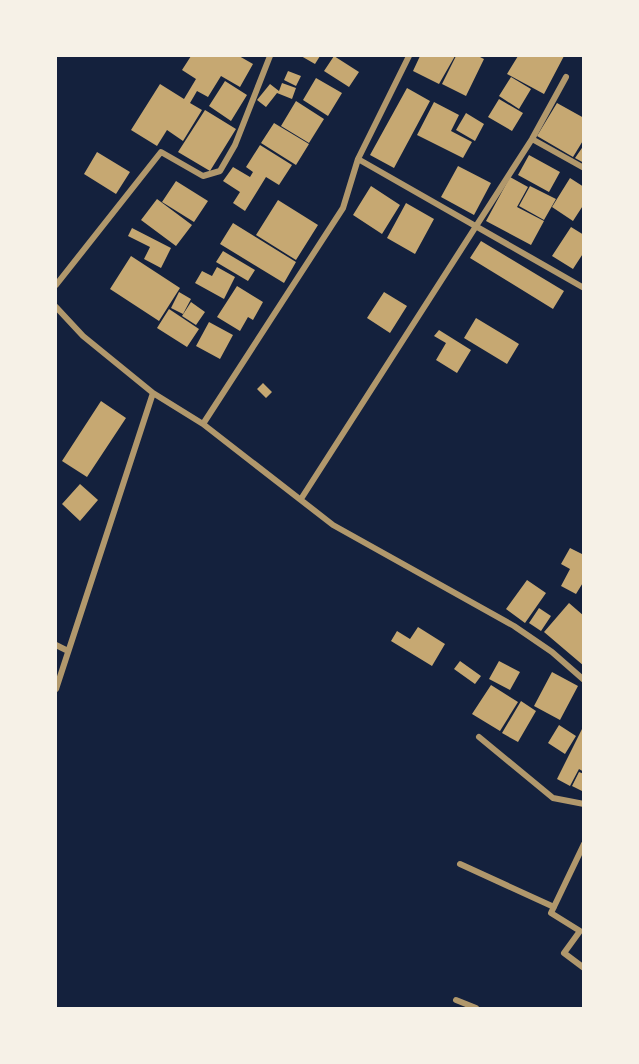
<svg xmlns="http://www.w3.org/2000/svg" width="639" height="1064" viewBox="0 0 639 1064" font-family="'Roboto Condensed',sans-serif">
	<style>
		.building { fill: #c6a872 }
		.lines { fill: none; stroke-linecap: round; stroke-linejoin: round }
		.minor { stroke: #b1986c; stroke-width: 6 }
	</style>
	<rect width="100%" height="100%" fill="#14213d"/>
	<path class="building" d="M 191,56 L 239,56 L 253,64 L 240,87 L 221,76 L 208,97 L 197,91 L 190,103 L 202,110 L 183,141 L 167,130 L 157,146 L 131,130 L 160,84 L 184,99 L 196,79 L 182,70 Z
		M 301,56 L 320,56 L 315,64 Z
		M 334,56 L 359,72 L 349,87 L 324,71 Z
		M 420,56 L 455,56 L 439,84 L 413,71 Z
		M 456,56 L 478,56 L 484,59 L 466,96 L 442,84 Z
		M 518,56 L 528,57 L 564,56 L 544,94 L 507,74 Z
		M 288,71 L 301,76 L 296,86 L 284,80 Z
		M 511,77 L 531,89 L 519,109 L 499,96 Z
		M 316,78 L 342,93 L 328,116 L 303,100 Z
		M 225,81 L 247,95 L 231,121 L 209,106 Z
		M 282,83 L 296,88 L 292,99 L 277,93 L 266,107 L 257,100 L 270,84 L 279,91 Z
		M 407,88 L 430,101 L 394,168 L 370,155 Z
		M 499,99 L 523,113 L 512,131 L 488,117 Z
		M 296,101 L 324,119 L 309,143 L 281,126 Z
		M 434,102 L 459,115 L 451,131 L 472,142 L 463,158 L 417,135 Z
		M 557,103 L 584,118 L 584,139 L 573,157 L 537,136 Z
		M 205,110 L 236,129 L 210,171 L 178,152 Z
		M 466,113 L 484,124 L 475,141 L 456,130 Z
		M 274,123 L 309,144 L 296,165 L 261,143 Z
		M 260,145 L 292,165 L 279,185 L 266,177 L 245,211 L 233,203 L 240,192 L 223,181 L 233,167 L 250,177 L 253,172 L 246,167 Z
		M 584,145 L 584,163 L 575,158 Z
		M 97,152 L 130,172 L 116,194 L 84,174 Z
		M 529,155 L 560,172 L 549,192 L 518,175 Z
		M 458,166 L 491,183 L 474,215 L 441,197 Z
		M 510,177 L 528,187 L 517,207 L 544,221 L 531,245 L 486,221 Z
		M 570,178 L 584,187 L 584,204 L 573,221 L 552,207 Z
		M 176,181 L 208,201 L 194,222 L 162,202 Z
		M 371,186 L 400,205 L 382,234 L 353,215 Z
		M 530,186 L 556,199 L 544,220 L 519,206 Z
		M 157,199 L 192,225 L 176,246 L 141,220 Z
		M 278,200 L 318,225 L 296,260 L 256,235 Z
		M 406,203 L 434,219 L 415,254 L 387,238 Z
		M 233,223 L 296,262 L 284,283 L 220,244 Z
		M 571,227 L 584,235 L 584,252 L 573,269 L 552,256 Z
		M 132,228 L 171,248 L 161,268 L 144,259 L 150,247 L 128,236 Z
		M 481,241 L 564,291 L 553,309 L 470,258 Z
		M 223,251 L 255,270 L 248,281 L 216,262 Z
		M 131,256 L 180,288 L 159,321 L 110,289 Z
		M 217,267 L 235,277 L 224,299 L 195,283 L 202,271 L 212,276 Z
		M 237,286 L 263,302 L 253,320 L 248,317 L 240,331 L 217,317 Z
		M 179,292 L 191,299 L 183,314 L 171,308 Z
		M 384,292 L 407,306 L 390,333 L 367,318 Z
		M 191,302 L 205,312 L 196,325 L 182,316 Z
		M 169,309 L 199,329 L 187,347 L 157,328 Z
		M 476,318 L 519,344 L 507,364 L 464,338 Z
		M 209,322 L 233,335 L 220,359 L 196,346 Z
		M 439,330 L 471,350 L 457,373 L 436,360 L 446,343 L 434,336 Z
		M 263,383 L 272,392 L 266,398 L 257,389 Z
		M 101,401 L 126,418 L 87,477 L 62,461 Z
		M 80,484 L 98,500 L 80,521 L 62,504 Z
		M 570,548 L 584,555 L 584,581 L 576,594 L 561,586 L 570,569 L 561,564 Z
		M 527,580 L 546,593 L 525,623 L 506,609 Z
		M 569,603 L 584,616 L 584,666 L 544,632 Z
		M 539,608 L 551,616 L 541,631 L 529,623 Z
		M 418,627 L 445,644 L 432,666 L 391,641 L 397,631 L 410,639 Z
		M 460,661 L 481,676 L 475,684 L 454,669 Z
		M 499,661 L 520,672 L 510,690 L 489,679 Z
		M 552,672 L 578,686 L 560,720 L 534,706 Z
		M 491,685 L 518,702 L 500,731 L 472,714 Z
		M 521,701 L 536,711 L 518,742 L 502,733 Z
		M 559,725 L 576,736 L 565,754 L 548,743 Z
		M 584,725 L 584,772 L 579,769 L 570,786 L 557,779 Z
		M 579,772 L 584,774 L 584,792 L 572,786 Z"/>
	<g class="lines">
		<path class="minor" d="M 532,139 L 584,168
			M 358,159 L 584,288
			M 56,285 L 161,152 L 203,176 L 220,171 L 235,145 L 270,56
			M 56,307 L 83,336 L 153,393 L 203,424 L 333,525 L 514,626 L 552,652 L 584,680
			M 203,424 L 343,208 L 358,159 L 409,56
			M 301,499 L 532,139 L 566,77
			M 56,645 L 68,651
			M 56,689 L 153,393
			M 479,737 L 553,798 L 584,804
			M 584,844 L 551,913 L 580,931 L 564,953 L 584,968
			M 460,864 L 554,907
			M 456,1000 L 476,1008"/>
	</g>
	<rect width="639" height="1064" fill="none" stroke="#f6f1e7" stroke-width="114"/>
</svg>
